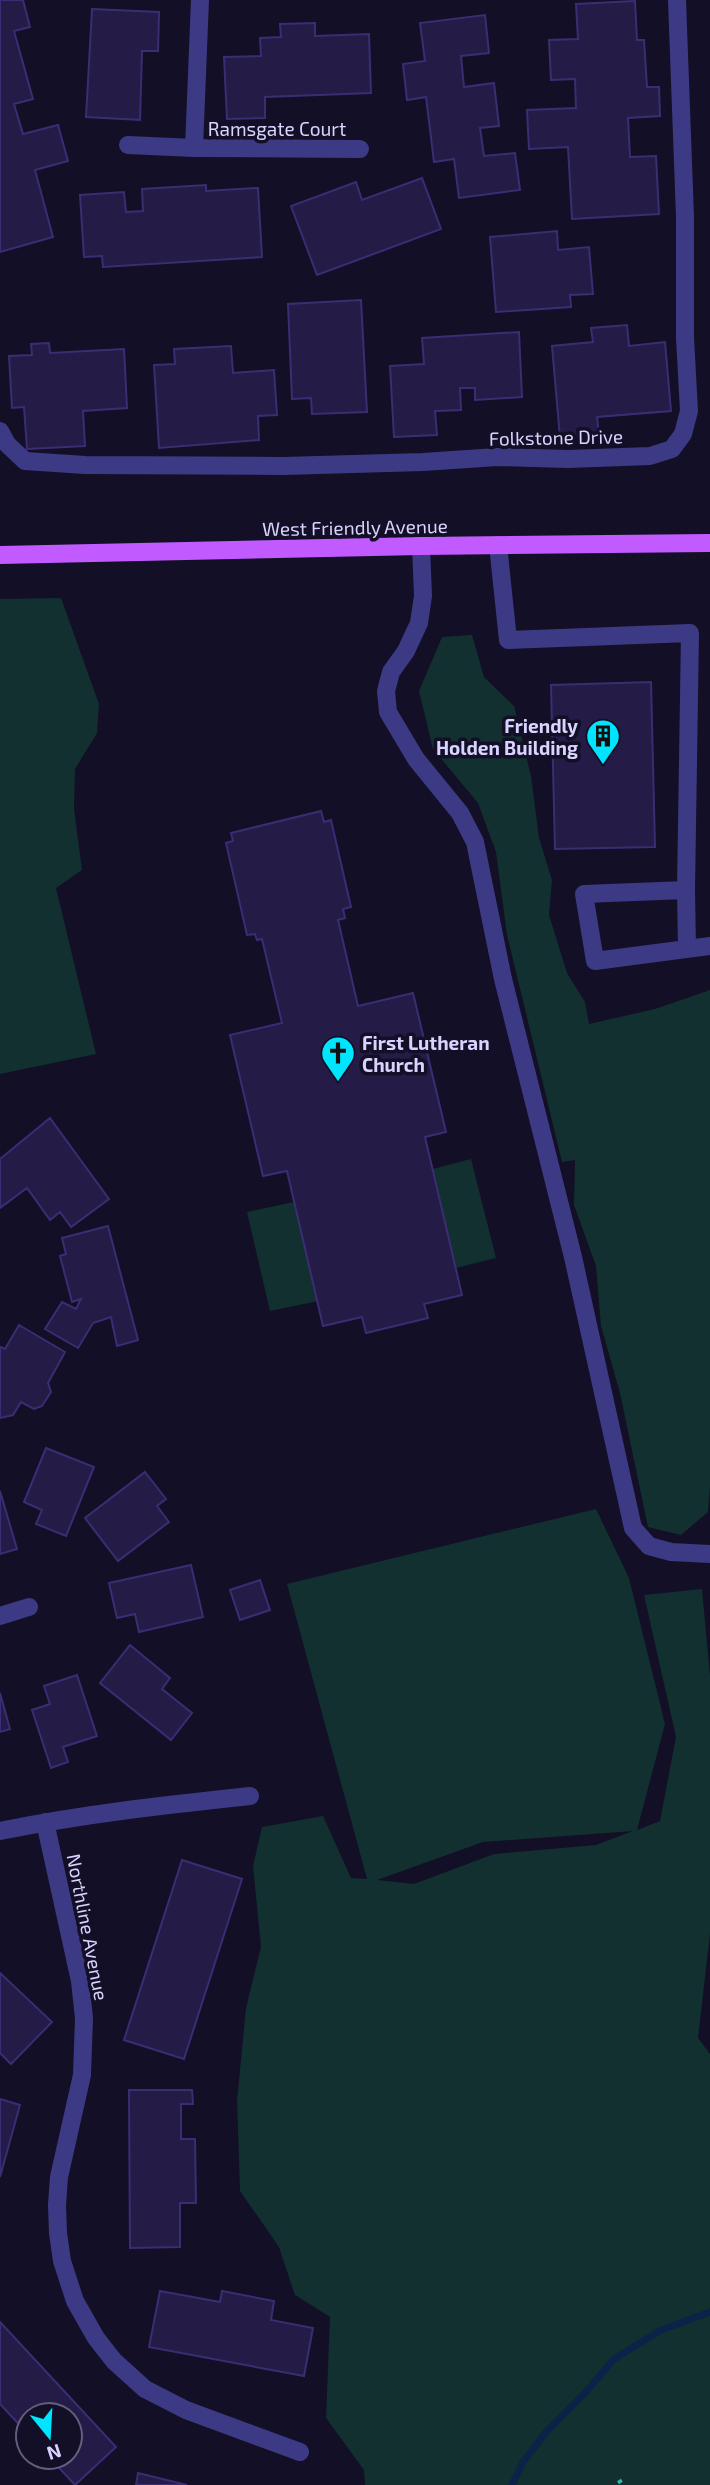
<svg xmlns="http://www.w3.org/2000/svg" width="710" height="2485" viewBox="0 0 710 2485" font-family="'Exo 2',sans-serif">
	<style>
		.green { fill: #12302f; fill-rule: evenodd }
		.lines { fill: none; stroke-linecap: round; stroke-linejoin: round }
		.stream { stroke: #0c2248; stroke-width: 7 }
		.building { fill: #241b47; stroke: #3b2d73; stroke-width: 2 }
		.path { stroke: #2fb8b0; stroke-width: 4.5; stroke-dasharray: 3.5 5; stroke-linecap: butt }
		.minor { stroke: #3d3a85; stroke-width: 18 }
		.major { stroke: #c25bff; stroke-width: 18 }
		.labels { text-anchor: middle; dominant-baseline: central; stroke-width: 7; stroke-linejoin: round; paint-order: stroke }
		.street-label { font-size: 19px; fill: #d9d4ff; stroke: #130f26 }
		.poi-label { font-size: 19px; font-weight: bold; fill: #d9d4ff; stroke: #130f26; text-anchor: end }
	</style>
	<rect width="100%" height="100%" fill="#130f26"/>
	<path class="green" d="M 61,598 L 99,704 L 97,733 L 75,769 L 74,809 L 82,870 L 56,888 L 96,1054 L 0,1074 L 0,599 Z
		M 472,635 L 484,677 L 514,706 L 531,776 L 539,838 L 552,880 L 549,915 L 567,973 L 585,1002 L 589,1024 L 655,1009 L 710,990 L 710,1487 L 708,1512 L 681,1535 L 648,1527 L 620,1393 L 601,1326 L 596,1266 L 574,1205 L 575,1160 L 562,1162 L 507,935 L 496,852 L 478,803 L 433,749 L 419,691 L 442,637 Z
		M 471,1159 L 496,1258 L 456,1268 L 433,1169 Z
		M 294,1202 L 318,1301 L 270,1311 L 247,1212 Z
		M 596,1509 L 629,1578 L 665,1724 L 637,1830 L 660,1821 L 676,1737 L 644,1595 L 702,1589 L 710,1676 L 710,1934 L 698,2038 L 710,2054 L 710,2485 L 365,2485 L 364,2470 L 326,2418 L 330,2317 L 295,2295 L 279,2247 L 240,2191 L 237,2101 L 246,2008 L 261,1947 L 253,1866 L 262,1827 L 323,1816 L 351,1878 L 367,1879 L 287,1584 ZM 633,1831 L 596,1845 L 494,1854 L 414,1884 L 377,1880 L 483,1842 Z"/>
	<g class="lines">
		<path class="stream" d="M 512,2485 L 523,2462 L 547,2431 L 586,2392 L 614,2359 L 661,2330 L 710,2312"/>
	</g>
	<path class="building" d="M 0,0 L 23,0 L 30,27 L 14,31 L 33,99 L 14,104 L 23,134 L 58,125 L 68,161 L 35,170 L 53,237 L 0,252 Z
		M 635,1 L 637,40 L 644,40 L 647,87 L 659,87 L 660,116 L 628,118 L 630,157 L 656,156 L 659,214 L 572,219 L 568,147 L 529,149 L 527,110 L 576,108 L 575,79 L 551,80 L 549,40 L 578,39 L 576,4 Z
		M 92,9 L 159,12 L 158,51 L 142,51 L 140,120 L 86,117 Z
		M 485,15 L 489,53 L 461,56 L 464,87 L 494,83 L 499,126 L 480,128 L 484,156 L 515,153 L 520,190 L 459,198 L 454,159 L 434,162 L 426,97 L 407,100 L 403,64 L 425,61 L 420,23 Z
		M 315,23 L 315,36 L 369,34 L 371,93 L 265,97 L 265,118 L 227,119 L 224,57 L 261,56 L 260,38 L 281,37 L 280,24 Z
		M 422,178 L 441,229 L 317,275 L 291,206 L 356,182 L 362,200 Z
		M 206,185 L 206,191 L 258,188 L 262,257 L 103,267 L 102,256 L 84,257 L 80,195 L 124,192 L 126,212 L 143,211 L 142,189 Z
		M 557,231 L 558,250 L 589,247 L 593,294 L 570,295 L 571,307 L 496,312 L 490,237 Z
		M 361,300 L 367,412 L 312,414 L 311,398 L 292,399 L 288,304 Z
		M 627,325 L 629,346 L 665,342 L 671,411 L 597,417 L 599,434 L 560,438 L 552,346 L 593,342 L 591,328 Z
		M 519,332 L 522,397 L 475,400 L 475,388 L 460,388 L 461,410 L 435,411 L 437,435 L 394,437 L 390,366 L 424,364 L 422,338 Z
		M 49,343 L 50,353 L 124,349 L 127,408 L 83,411 L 85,446 L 27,449 L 24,407 L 12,408 L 9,356 L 32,355 L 31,344 Z
		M 231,346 L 233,373 L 274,370 L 277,415 L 258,416 L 259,440 L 159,448 L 154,365 L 175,364 L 174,349 Z
		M 651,682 L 655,847 L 555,849 L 551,685 Z
		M 321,811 L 324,822 L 331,820 L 351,907 L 343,909 L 345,918 L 338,920 L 358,1006 L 413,993 L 446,1132 L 425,1137 L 462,1295 L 424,1304 L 428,1318 L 366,1333 L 362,1317 L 323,1326 L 287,1171 L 263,1176 L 230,1035 L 282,1023 L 262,939 L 257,940 L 255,934 L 247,935 L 226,843 L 233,841 L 231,833 Z
		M 50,1118 L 109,1199 L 71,1227 L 60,1212 L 50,1220 L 27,1188 L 0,1208 L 0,1159 Z
		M 108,1226 L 138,1340 L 117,1346 L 111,1317 L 93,1323 L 78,1348 L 45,1329 L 62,1302 L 76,1309 L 81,1299 L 72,1302 L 60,1256 L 66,1254 L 62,1238 Z
		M 19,1325 L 65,1352 L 48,1383 L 51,1392 L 42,1406 L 34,1409 L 21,1402 L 13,1415 L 0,1418 L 0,1349 L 1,1347 L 5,1349 Z
		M 46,1448 L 94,1467 L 66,1536 L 36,1524 L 42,1510 L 24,1502 Z
		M 145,1472 L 166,1499 L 157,1506 L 169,1522 L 118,1561 L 85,1518 Z
		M 0,1491 L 17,1549 L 0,1554 Z
		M 191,1565 L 203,1617 L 139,1632 L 135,1614 L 117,1618 L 109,1583 Z
		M 260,1580 L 270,1610 L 240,1620 L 230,1590 Z
		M 130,1645 L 170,1678 L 162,1689 L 192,1713 L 171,1740 L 100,1683 Z
		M 77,1675 L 97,1736 L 63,1747 L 68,1762 L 51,1768 L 32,1710 L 50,1704 L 44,1686 Z
		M 0,1693 L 10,1729 L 0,1732 Z
		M 182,1860 L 242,1879 L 184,2059 L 124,2040 Z
		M 0,1973 L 52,2022 L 11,2064 L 0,2053 Z
		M 129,2090 L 192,2090 L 193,2104 L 181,2104 L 181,2139 L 195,2139 L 196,2203 L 180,2203 L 180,2247 L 130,2248 Z
		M 0,2099 L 20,2105 L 0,2177 Z
		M 160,2291 L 220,2302 L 222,2291 L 274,2301 L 271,2320 L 313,2328 L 304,2376 L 149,2347 Z
		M 0,2322 L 116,2447 L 75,2485 L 49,2457 L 70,2457 L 70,2415 L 28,2415 L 28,2434 L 0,2404 Z
		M 138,2473 L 187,2485 L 136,2485 Z"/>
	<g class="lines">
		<path class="path" d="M 619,2480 L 622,2485"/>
		<path class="minor" d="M 200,0 L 194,148 L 360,149
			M 128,145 L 194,148
			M 0,431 L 7,444 L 25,461 L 85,465 L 283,466 L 423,462 L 497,457 L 568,459 L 650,456 L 672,449 L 683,434 L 689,411 L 685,338 L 685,217 L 677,0
			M 498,545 L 508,640 L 690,633 L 686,890
			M 421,546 L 423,596 L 419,623 L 406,651 L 391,672 L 386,691 L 388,712 L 416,759 L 460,813 L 475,842 L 503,979 L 573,1257 L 633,1528 L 649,1546 L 671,1552 L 710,1554
			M 687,949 L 686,890 L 584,894 L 595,961 L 710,946
			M 0,1616 L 29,1607
			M 45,1822 L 80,1981 L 84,2018 L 82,2075 L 59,2177 L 57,2205 L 58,2233 L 62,2261 L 75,2301 L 96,2338 L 114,2361 L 145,2389 L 186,2410 L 300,2452
			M 0,1831 C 83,1814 166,1805 250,1796"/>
		<path class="major" d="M 0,555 L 421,546 L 710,543"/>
	</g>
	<defs>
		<g id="building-pin" transform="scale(1.75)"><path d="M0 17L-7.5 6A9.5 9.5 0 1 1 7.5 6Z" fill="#00e5ff" stroke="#130f26"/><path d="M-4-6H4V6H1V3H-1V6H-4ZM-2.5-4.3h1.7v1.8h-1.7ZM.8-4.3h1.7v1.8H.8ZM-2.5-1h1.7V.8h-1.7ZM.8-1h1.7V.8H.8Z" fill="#111"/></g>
		<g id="church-pin" transform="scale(1.75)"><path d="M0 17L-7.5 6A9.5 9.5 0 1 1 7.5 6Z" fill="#00e5ff" stroke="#130f26"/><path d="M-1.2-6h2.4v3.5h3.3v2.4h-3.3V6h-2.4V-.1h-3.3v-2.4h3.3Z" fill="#111"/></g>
	</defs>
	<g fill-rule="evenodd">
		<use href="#building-pin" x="603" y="736"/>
		<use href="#church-pin" x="338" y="1053"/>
	</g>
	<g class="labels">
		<g class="street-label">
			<text x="277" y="128">Ramsgate Court</text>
			<text transform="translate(556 437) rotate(-1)">Folkstone Drive</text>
			<text transform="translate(355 527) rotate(-1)">West Friendly Avenue</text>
			<text transform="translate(88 1927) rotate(79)">Northline Avenue</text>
		</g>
		<g class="poi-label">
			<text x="578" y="725">Friendly<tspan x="578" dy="22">Holden Building</tspan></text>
			<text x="362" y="1042" text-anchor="start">First Lutheran<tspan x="362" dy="22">Church</tspan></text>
		</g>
	</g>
	<g transform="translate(49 2436) rotate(162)"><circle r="33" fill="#130f26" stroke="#625e7d" stroke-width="2"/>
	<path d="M0-5L12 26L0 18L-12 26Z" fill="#00e5ff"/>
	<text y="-10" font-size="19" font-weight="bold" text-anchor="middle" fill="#d9d4ff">N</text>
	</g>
</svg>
